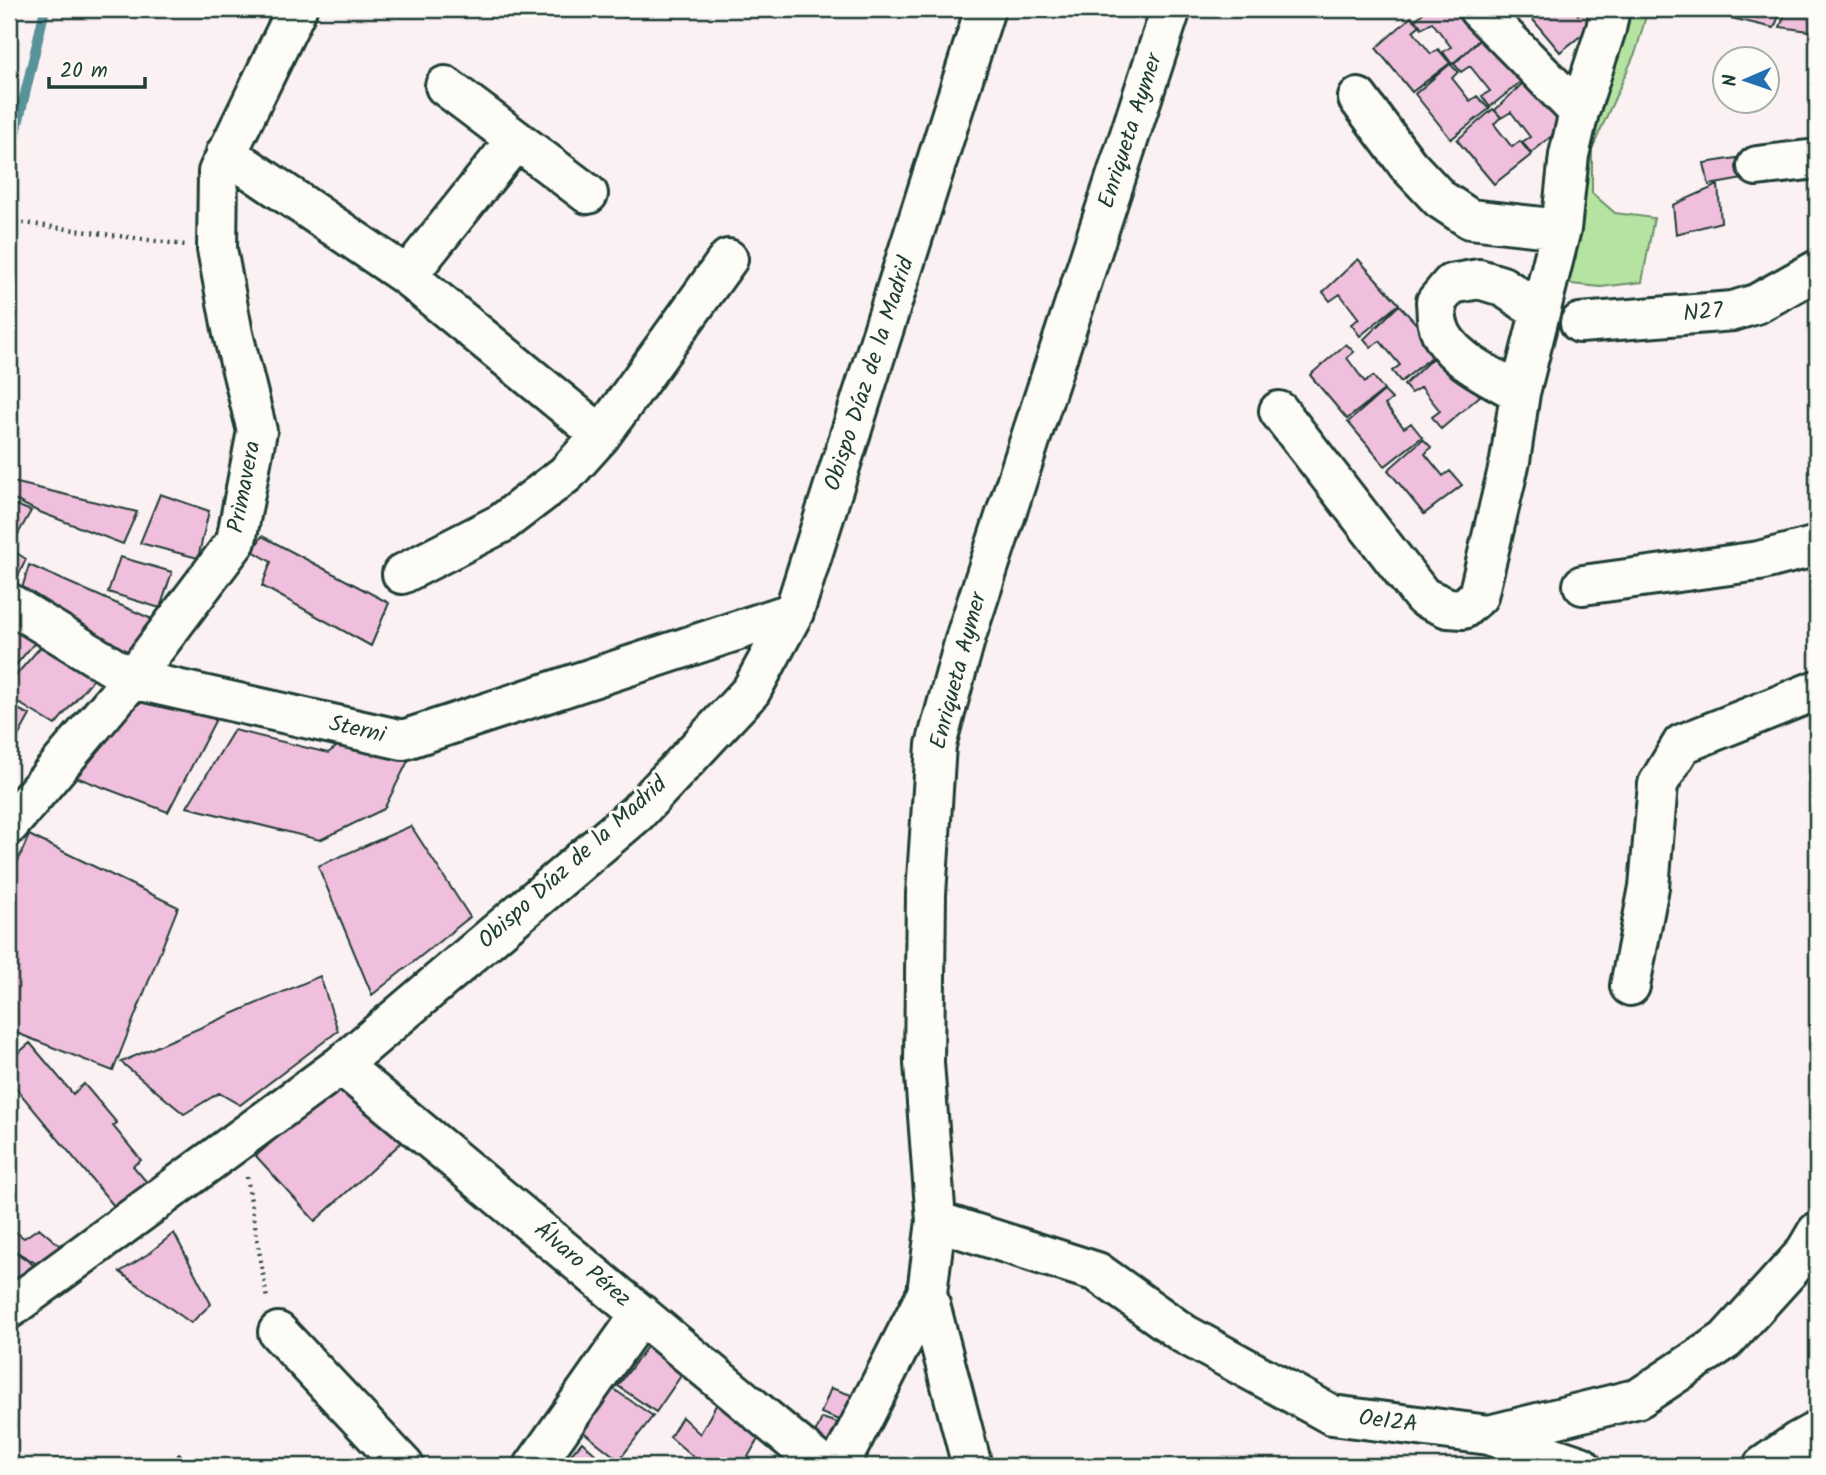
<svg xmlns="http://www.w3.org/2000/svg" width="1826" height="1475" viewBox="0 0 1826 1475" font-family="Kalam,sans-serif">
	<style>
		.green { fill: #b5e3a1; stroke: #6a906a; stroke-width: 2 }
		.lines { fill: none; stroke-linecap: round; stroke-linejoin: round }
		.stream { stroke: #599399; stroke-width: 10 }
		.building { fill: #f1bfde; stroke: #1f3d34; stroke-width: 2 }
		.minor-casing { stroke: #1f3d34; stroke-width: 44 }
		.path { stroke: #1f3d34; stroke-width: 4.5; stroke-dasharray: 2 5; stroke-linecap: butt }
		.minor { stroke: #fdfcf7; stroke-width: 38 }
		.labels { text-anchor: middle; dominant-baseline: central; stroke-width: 6; stroke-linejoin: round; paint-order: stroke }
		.street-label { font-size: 23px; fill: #1f3d34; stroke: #fdfcf7 }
	</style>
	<rect width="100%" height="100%" fill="#fbf0f2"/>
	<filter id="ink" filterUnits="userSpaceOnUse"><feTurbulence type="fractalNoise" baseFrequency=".0143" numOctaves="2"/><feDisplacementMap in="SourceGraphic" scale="14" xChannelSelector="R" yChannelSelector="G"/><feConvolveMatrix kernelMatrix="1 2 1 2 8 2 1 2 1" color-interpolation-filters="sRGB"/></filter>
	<g filter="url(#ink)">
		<path class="green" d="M 1610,9 L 1648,9 L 1636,51 L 1592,149 L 1592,193 L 1615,213 L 1654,218 L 1642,282 L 1601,287 L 1571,284 L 1561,229 Z"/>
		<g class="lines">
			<path class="stream" d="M 9,162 L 45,9"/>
		</g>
		<path class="building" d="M 1427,9 L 1471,9 L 1491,31 L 1452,64 L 1443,52 L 1451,47 L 1432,22 L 1422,28 L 1415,20 Z
			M 1524,9 L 1573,9 L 1578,15 L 1586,9 L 1597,23 L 1560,52 Z
			M 1716,9 L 1782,9 L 1774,28 L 1714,14 Z
			M 1787,9 L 1817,9 L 1817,32 L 1780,27 Z
			M 1411,17 L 1420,25 L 1413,31 L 1431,54 L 1438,49 L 1450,63 L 1412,92 L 1376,48 Z
			M 1489,30 L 1529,75 L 1490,107 L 1482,96 L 1490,91 L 1470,66 L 1461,72 L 1454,64 Z
			M 1450,64 L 1458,72 L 1452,78 L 1470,101 L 1477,96 L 1489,109 L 1451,139 L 1415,94 Z
			M 1530,76 L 1570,121 L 1531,153 L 1522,142 L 1530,137 L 1511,112 L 1501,118 L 1495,110 Z
			M 1493,109 L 1501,117 L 1494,124 L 1512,147 L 1520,141 L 1531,155 L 1494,184 L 1457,140 Z
			M 1749,156 L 1754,177 L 1709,185 L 1704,163 Z
			M 1718,185 L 1721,222 L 1676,234 L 1673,205 Z
			M 1358,259 L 1399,304 L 1360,336 L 1351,324 L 1359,319 L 1340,294 L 1330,301 L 1323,292 Z
			M 1399,305 L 1440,350 L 1401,382 L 1392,371 L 1400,365 L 1380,341 L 1371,347 L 1364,339 Z
			M 1346,344 L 1354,352 L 1347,358 L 1365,382 L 1373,376 L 1384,390 L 1347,419 L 1310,375 Z
			M 1440,351 L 1480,396 L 1441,429 L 1432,417 L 1440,411 L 1421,387 L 1411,393 L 1404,385 Z
			M 1384,391 L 1392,399 L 1385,405 L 1404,428 L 1411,423 L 1422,437 L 1385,466 L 1348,422 Z
			M 1423,439 L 1431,447 L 1425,454 L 1443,476 L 1450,471 L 1462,485 L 1424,514 L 1388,470 Z
			M 9,481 L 137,512 L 123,544 L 37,511 L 9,497 Z
			M 160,494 L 209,511 L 198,558 L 140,543 Z
			M 9,502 L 31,511 L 13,543 L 9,541 Z
			M 262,536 L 389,603 L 371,646 L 262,586 L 271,562 L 253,551 Z
			M 9,548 L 26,559 L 10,594 L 9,593 Z
			M 120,557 L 172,572 L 160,608 L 108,592 Z
			M 29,565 L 154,620 L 125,660 L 18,602 Z
			M 9,619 L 38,639 L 9,673 Z
			M 51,635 L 104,666 L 55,725 L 9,697 L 9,683 Z
			M 142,695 L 216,719 L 168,812 L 73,776 Z
			M 9,705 L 30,715 L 9,753 Z
			M 234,730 L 328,753 L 359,730 L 410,757 L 384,809 L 320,840 L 187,807 Z
			M 411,826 L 470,917 L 372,995 L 318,866 Z
			M 29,835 L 178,907 L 113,1071 L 9,1030 L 9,882 Z
			M 320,976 L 338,1031 L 240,1105 L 219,1093 L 184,1114 L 121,1062 Z
			M 30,1043 L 73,1094 L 84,1084 L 117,1123 L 113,1126 L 141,1160 L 133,1166 L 155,1192 L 124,1218 L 9,1080 L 9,1061 Z
			M 335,1086 L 403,1141 L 315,1221 L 256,1156 Z
			M 9,1227 L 24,1238 L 39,1228 L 65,1250 L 42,1267 L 9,1247 Z
			M 174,1233 L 211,1304 L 191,1323 L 120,1272 L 148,1254 Z
			M 9,1247 L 43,1272 L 18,1288 L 9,1281 Z
			M 652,1340 L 687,1367 L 656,1412 L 618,1386 Z
			M 612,1388 L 653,1416 L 619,1460 L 581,1430 Z
			M 831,1388 L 860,1398 L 847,1423 L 821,1413 Z
			M 719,1400 L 763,1430 L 743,1466 L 704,1466 L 670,1437 L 682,1417 L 700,1434 Z
			M 822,1418 L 841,1424 L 826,1460 L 809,1447 Z
			M 582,1442 L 608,1466 L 561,1466 Z
			M 179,1454 L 194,1466 L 168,1466 Z"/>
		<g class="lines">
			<g class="minor-casing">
				<path id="minor" d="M 1478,9 L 1579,112
					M 445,86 L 588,194
					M 1358,98 L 1408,165 L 1440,199 L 1470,219 L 1561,229
					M 226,153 L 407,276 L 601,435
					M 1757,166 L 1817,159
					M 407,276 L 516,140
					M 1580,323 L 1733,311 L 1756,304 L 1817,270
					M 1520,393 C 1493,377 1446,358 1438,324 C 1436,317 1437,309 1436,302 L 1451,284 L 1479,279 L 1502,286 L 1539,311
					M 1279,411 L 1423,597 L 1448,608 L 1463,609 L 1478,596 L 1510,461 L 1520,393 L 1561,229 L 1569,155 L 1579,112 L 1606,29 L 1610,9
					M 402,574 L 502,523 L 566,474 L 601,435 L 728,259
					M 1583,585 L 1759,561 L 1817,546
					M 9,603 L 132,679 L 403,740 L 794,612
					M 9,825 L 132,679 L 236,541 L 257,431 L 233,334 L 217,249 L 218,172 L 297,9
					M 1630,986 L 1649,887 L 1658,784 L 1682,744 L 1817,690
					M 341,1065 L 823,1466
					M 936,1221 L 1097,1272 L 1184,1334 L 1332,1415 L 1489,1435 L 1639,1398 L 1726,1340 L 1804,1254 L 1817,1232
					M 927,1293 L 972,1466
					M 9,1309 L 341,1065 L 637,813 L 751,691 L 794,612 L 985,9
					M 278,1332 L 404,1466
					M 1489,1435 L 1581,1466
					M 534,1466 L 641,1314
					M 839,1466 L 927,1293 L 936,1221 L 924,1063 L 926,894 L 936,745 L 966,636 L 1171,9
					M 1763,1466 L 1797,1442 L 1817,1431"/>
			</g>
			<path class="path" d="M 9,221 L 185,245
				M 247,1177 L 267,1299"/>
			<use href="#minor" class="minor"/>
		</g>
	</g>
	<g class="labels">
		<g class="street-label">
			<text transform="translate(1131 131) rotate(-72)">Enriqueta Aymer</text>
			<text transform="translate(1703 313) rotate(-5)">N27</text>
			<text transform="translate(870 374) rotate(-72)">Obispo Díaz de la Madrid</text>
			<text transform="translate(245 487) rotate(-79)">Primavera</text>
			<text transform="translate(959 671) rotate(-75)">Enriqueta Aymer</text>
			<text transform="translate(357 730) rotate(13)">Sterni</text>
			<text transform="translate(573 863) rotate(-42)">Obispo Díaz de la Madrid</text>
			<text transform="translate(582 1265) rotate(40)">Álvaro Pérez</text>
			<text transform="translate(1388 1422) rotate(7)">Oe12A</text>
		</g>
	</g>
	<rect width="1826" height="1475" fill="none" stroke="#fdfcf7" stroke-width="35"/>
	<rect x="18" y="18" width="1791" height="1440" fill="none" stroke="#1f3d34" stroke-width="2.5" filter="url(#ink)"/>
	<g transform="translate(1746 80) rotate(268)"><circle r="33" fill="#fdfcf7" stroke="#a4b0a9" stroke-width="2"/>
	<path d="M0-5L12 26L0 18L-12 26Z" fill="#1f6fb2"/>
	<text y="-10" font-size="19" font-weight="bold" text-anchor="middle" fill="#1f3d34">N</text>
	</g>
	<path d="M49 77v10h96v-10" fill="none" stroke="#1f3d34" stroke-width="3.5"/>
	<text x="60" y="77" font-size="21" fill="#1f3d34" stroke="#fdfcf7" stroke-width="5" paint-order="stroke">20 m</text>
</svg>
